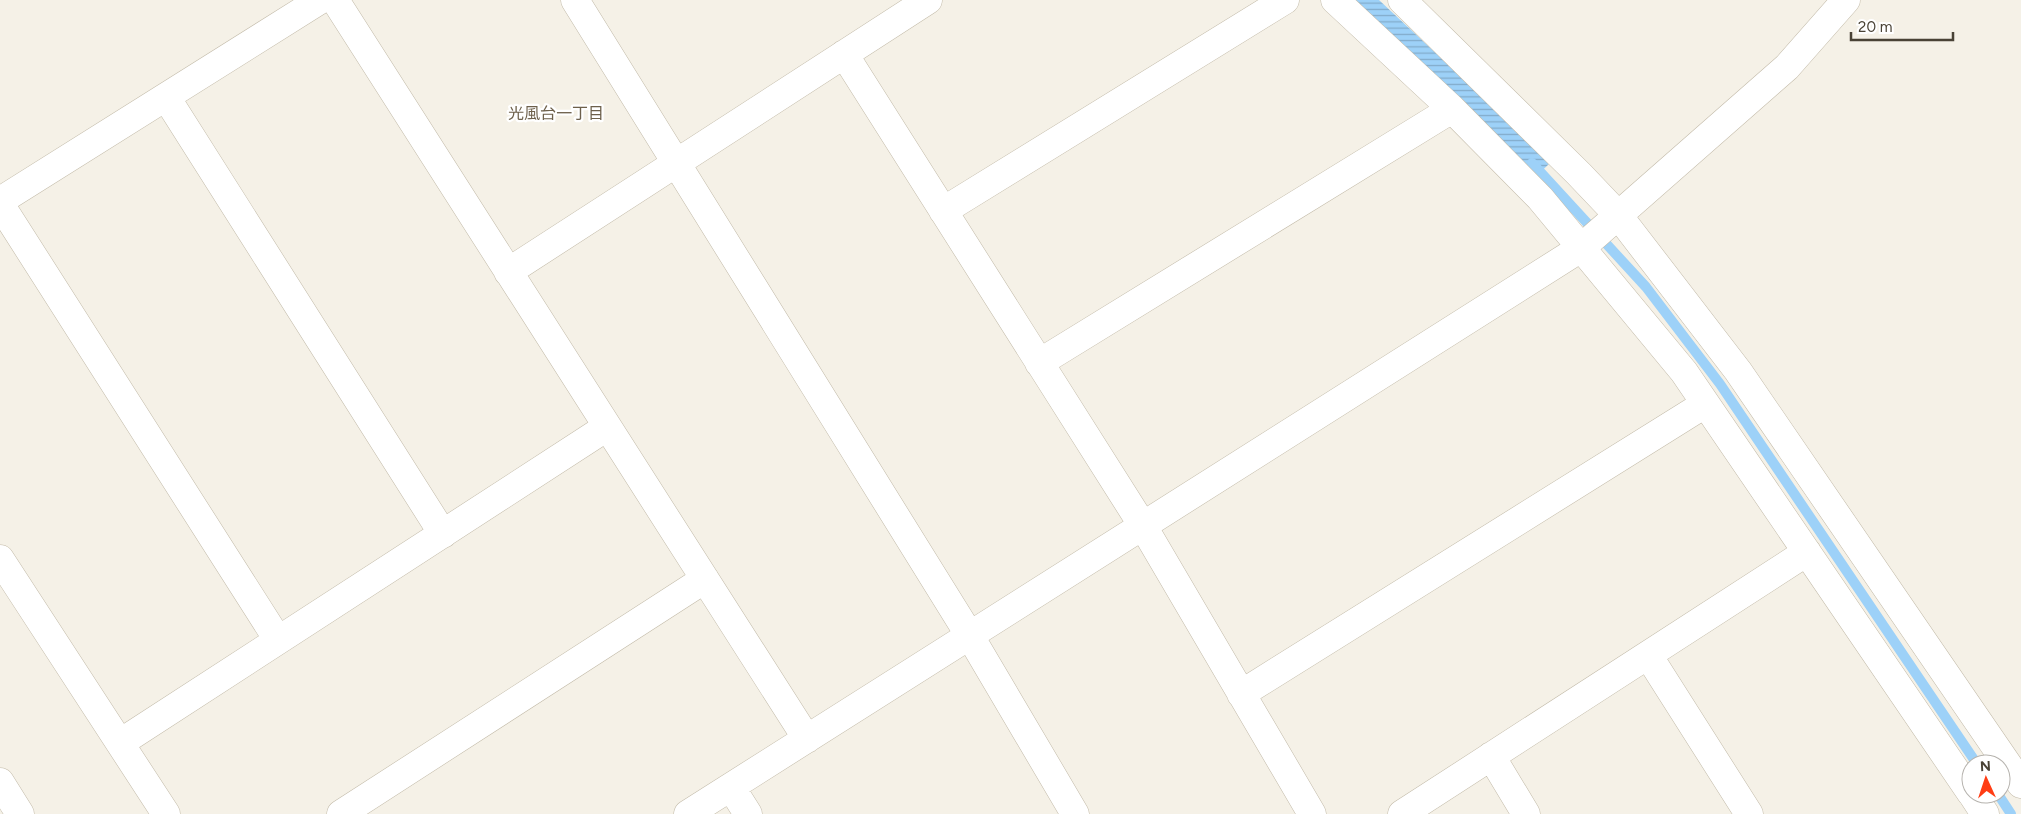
<svg xmlns="http://www.w3.org/2000/svg" width="2021" height="814" viewBox="0 0 2021 814" font-family="Figtree,'Noto Sans JP',sans-serif">
	<style>
		.water { fill: url(#water-rules) }
		.lines { fill: none; stroke-linecap: round; stroke-linejoin: round }
		.stream { stroke: #9dd1f8; stroke-width: 10 }
		.minor-casing { stroke: #c2baa8; stroke-width: 29 }
		.minor { stroke: #fff; stroke-width: 28 }
		.labels { text-anchor: middle; dominant-baseline: central; stroke-width: 4.5; stroke-linejoin: round; paint-order: stroke }
		.neighbourhood-label { font-size: 16px; fill: #6d604b; stroke: #fff }
	</style>
	<defs>
		<pattern id="water-rules" width="6" height="5" patternUnits="userSpaceOnUse" patternTransform="scale(1.25)"><rect width="6" height="5" fill="#9dd1f8"/><path d="M0 2.5h6" fill="none" stroke="#82abca"/></pattern>
	</defs>
	<rect width="100%" height="100%" fill="#f5f1e7"/>
	<path class="water" d="M 1345,0 L 1379,0 L 1455,71 L 1549,164 L 1532,180 Z"/>
	<g class="lines">
		<path class="stream" d="M 1532,163 L 1646,287 L 1720,384 L 1977,764
			M 1998,794 L 2011,814"/>
		<g class="minor-casing">
			<path id="minor" d="M 335,0 L 807,739
				M 575,0 L 970,636 L 1075,814
				M 1335,0 L 1452,109 L 1540,198 L 1684,372 L 1971,793
				M 1402,0 L 1579,174 L 1618,215 L 1738,371 L 2021,784
				M 844,54 L 1143,526 L 1312,814
				M 166,97 L 443,534
				M 0,201 L 320,0
				M 0,204 L 278,640
				M 943,211 L 1285,0
				M 508,272 L 928,0
				M 1039,363 L 1452,109
				M 0,559 L 166,814
				M 1648,655 L 1749,814
				M 1241,694 L 1705,404
				M 120,743 L 607,427
				M 1491,756 L 1526,814
				M 0,782 L 20,814
				M 731,787 L 748,814
				M 1972,794 L 1985,814
				M 341,814 L 705,579
				M 688,814 L 1581,248 L 1787,67 L 1846,0
				M 1402,814 L 1807,552"/>
		</g>
		<use href="#minor" class="minor"/>
	</g>
	<g class="labels">
		<g class="neighbourhood-label">
			<text x="556" y="113">光風台一丁目</text>
		</g>
	</g>
	<g transform="translate(1986 779) rotate(357)"><circle r="24" fill="#ffffff" stroke="#b6b3ae"/>
	<path d="M0-4L9 19L0 12L-9 19Z" fill="#ff3d14"/>
	<text y="-8" font-size="14" font-weight="bold" text-anchor="middle" fill="#494235">N</text>
	</g>
	<path d="M1851 32v8h102v-8" fill="none" stroke="#494235" stroke-width="2.5"/>
	<text x="1858" y="32" font-size="15" fill="#494235" stroke="#ffffff" stroke-width="4" paint-order="stroke">20 m</text>
</svg>
